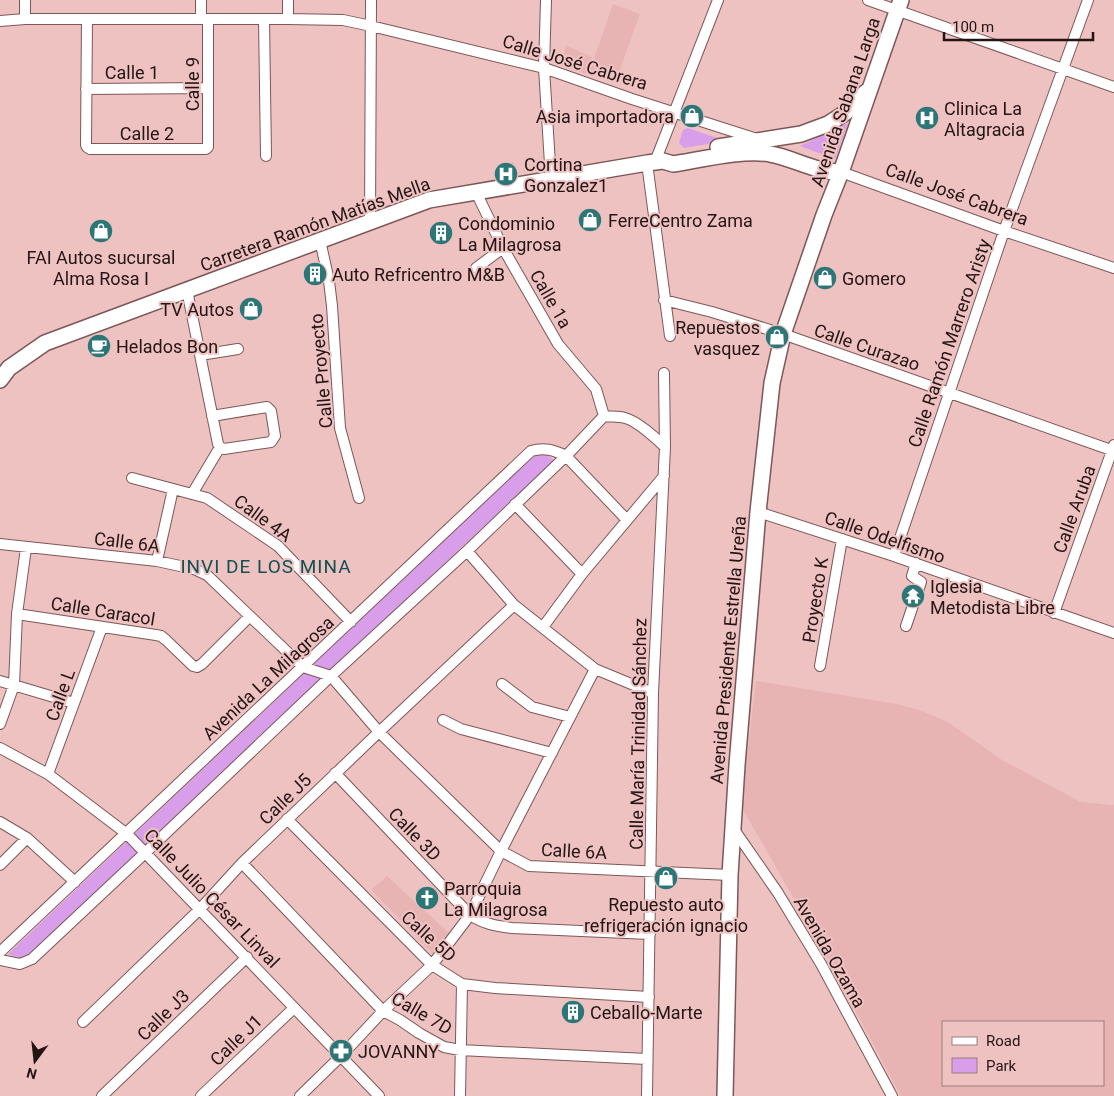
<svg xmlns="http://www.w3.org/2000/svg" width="1114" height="1096" viewBox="0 0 1114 1096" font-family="Roboto,sans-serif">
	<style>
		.built { fill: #e7b3b3; fill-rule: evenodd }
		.green { fill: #d89ee9 }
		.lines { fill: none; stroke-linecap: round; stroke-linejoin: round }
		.street-casing { stroke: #7d5757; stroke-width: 12 }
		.secondary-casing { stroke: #7d5757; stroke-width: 18 }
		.street { stroke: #fff; stroke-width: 10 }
		.secondary { stroke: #fff; stroke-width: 15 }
		.labels { text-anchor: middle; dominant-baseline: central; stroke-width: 4; stroke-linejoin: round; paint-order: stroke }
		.street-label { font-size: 18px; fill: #241414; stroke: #efc2c2 }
		.poi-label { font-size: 18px; fill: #241414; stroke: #efc2c2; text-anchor: start }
		.neighbourhood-label { font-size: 19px; letter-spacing: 1px; fill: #135052; stroke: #efc2c2 }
	</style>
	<rect width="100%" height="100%" fill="#efc2c2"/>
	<path class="built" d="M 613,4 L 640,14 L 615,83 L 589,73 Z
		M 565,45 L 592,57 L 586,74 L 564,66 Z
		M 756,681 L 897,704 L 922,711 L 948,722 L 1002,760 L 1081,802 L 1114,805 L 1114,1096 L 901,1096 L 817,939 L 741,806 ZM 943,1022 L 1103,1022 L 1103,1085 L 943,1085 Z
		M 387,876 L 453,937 L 433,954 L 371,890 Z"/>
	<path class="green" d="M 848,123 L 835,159 L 800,146 Z
		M 688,128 L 720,139 L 720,142 L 684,148 L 679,143 L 683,130 Z
		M 545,454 L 554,460 L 29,955 L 20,958 L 8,954 L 534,455 Z"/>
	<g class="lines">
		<g class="street-casing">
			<path id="street" d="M 546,0 L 544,68 L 551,180
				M 868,0 L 1114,87
				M 25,19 L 25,0
				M 87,19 L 86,145 L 87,147 L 90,149 L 206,149 L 208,147 L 208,19
				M 201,19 L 201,0
				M 264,19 L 266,156
				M 288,19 L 288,0
				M 0,21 L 25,19 L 288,19 L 343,20 L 371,26 L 544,68 L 632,99 L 757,139
				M 86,89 L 208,88
				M 655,162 L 718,0
				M 647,163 L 670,336
				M 841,172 L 1004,231 L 1114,268
				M 476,192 L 503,248 L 558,344 L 596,389 L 604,416
				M 370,223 L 371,0
				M 320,240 L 329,281 L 332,306 L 340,428 L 359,498
				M 476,268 L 503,248
				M 187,290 L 218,444 L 220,447 L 224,449 L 271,442 L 275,436 L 271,411 L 267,407 L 212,416
				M 664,300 L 712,312 L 783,334 L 1114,451
				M 200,355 L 238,349
				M 604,416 C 610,417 618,416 625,418 C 637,421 656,438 665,447
				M 132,478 L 207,498 L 278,546 L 351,622
				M 192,494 L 220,447
				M 515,504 L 582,574
				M 758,512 L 894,556 L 1114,633
				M 0,544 L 157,561 L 194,569 L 207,575 L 303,667 L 331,676 L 379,732 L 501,851 L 529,866 L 730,875
				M 467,551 L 514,605 L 595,669 L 653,693
				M 894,556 L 1004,231 L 1088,0
				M 157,561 L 173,489
				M 1054,613 L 1114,445
				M 17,614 L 156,635 L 161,636 L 166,640 L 193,666 L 197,667 L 202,664 L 250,616
				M 906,626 L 921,582 L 912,576 L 916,563
				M 543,627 L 582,574 L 664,476
				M 820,666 L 842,539
				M 0,681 L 74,703
				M 502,684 L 532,707 L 570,717
				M 443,720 L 461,729 L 552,753
				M 0,724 L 14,685 L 17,614 L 26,548
				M 0,748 L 48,774 L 127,834 L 379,1096
				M 335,773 L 470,915 C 484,924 496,926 512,928 L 650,934
				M 48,774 L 102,627
				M 287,819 L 432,965 L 462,984 L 495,988 L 649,997
				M 0,822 L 27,838 L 75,882
				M 733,828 L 778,893 L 821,964 L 892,1096
				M 242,863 L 383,1011 L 400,1020 L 419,1033 L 444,1047 L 460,1050 L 647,1059
				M 0,865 L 27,838
				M 0,952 L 531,451 C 544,447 554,450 566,456 L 627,520
				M 0,960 L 20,964 L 32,959 L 145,853 L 331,676 L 467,551 L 566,456 L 604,416
				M 83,1022 L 200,909 L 242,863 L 379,732 L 514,605
				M 102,1096 L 247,957
				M 201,1096 L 294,1008
				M 300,1096 L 341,1056 L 383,1011 L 432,965 L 470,915 L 501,851 L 595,669
				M 460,1096 L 462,984
				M 647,1096 L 653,693 L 665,447 L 664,373"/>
		</g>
		<g class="secondary-casing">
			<path id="secondary" d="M 718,147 L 801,134 L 828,124 L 845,113 L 866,92
				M 0,380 L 9,368 L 45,343 L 429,200 L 647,163 L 663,161 L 673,164 C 699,160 744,149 770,154 C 794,158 816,173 841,172
				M 725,1096 L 730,875 L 737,765 L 758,512 L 772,383 L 783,334 L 824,215 L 841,172 L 901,0"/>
		</g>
		<use href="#street" class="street"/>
		<use href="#secondary" class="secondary"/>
	</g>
	<defs>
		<g id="shop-disc" transform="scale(1.25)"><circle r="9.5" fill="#2c7678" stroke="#efc2c2"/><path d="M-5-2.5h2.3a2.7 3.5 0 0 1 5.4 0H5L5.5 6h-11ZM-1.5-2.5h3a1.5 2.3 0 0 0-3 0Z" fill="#fff"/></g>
		<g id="hospital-disc" transform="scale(1.25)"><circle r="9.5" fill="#2c7678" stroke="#efc2c2"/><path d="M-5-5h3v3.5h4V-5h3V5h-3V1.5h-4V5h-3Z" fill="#fff"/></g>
		<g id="building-disc" transform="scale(1.25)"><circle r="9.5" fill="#2c7678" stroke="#efc2c2"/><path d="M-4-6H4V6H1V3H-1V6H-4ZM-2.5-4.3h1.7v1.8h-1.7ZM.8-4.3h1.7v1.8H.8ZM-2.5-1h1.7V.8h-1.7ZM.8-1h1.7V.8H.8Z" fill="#fff"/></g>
		<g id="cafe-disc" transform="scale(1.25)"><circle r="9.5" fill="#2c7678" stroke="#efc2c2"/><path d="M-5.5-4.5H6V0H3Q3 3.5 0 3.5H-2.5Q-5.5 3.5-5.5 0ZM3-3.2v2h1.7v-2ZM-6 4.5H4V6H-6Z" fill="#fff"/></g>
		<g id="temple-disc" transform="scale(1.25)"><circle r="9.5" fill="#2c7678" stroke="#efc2c2"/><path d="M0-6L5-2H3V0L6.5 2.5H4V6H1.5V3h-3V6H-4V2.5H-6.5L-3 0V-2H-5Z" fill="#fff"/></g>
		<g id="church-disc" transform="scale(1.25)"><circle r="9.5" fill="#2c7678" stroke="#efc2c2"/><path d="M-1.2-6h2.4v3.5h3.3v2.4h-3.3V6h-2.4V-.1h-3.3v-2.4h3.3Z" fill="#fff"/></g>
		<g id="pharmacy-disc" transform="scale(1.25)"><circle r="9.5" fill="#2c7678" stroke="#efc2c2"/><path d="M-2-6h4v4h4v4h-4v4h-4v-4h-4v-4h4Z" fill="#fff"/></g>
	</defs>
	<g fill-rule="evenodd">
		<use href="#shop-disc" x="692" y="116"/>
		<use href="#hospital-disc" x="927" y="118"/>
		<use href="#hospital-disc" x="506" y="174"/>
		<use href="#shop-disc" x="590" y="220"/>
		<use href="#shop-disc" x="101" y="231"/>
		<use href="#building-disc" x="441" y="233"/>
		<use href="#building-disc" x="315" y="274"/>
		<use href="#shop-disc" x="825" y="278"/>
		<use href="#shop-disc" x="251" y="309"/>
		<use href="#shop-disc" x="777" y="337"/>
		<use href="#cafe-disc" x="99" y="346"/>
		<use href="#temple-disc" x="913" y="596"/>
		<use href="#shop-disc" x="666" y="878"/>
		<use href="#church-disc" x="427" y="898"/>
		<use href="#building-disc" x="573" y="1012"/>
		<use href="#pharmacy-disc" x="341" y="1051"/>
	</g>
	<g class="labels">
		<g class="street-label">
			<text transform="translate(575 62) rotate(17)">Calle José Cabrera</text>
			<text x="132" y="72">Calle 1</text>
			<text transform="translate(192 84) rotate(-90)">Calle 9</text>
			<text transform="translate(845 102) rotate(-71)">Avenida Sabana Larga</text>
			<text x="147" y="133">Calle 2</text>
			<text transform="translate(957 194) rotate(20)">Calle José Cabrera</text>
			<text transform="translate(315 224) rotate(-20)">Carretera Ramón Matías Mella</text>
			<text transform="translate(551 299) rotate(60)">Calle 1a</text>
			<text transform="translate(949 343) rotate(-71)">Calle Ramón Marrero Aristy</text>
			<text transform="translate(867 347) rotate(19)">Calle Curazao</text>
			<text transform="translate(321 371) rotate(-95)">Calle Proyecto</text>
			<text transform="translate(1074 509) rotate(-70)">Calle Aruba</text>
			<text transform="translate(263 518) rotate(36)">Calle 4A</text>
			<text transform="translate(885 537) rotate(19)">Calle Odelfismo</text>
			<text transform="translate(127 542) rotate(7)">Calle 6A</text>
			<text transform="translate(815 600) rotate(-81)">Proyecto K</text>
			<text transform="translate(103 611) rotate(9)">Calle Caracol</text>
			<text transform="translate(728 650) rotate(-85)">Avenida Presidente Estrella Ureña</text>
			<text transform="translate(268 678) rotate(-43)">Avenida La Milagrosa</text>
			<text transform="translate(60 695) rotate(-70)">Calle L</text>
			<text transform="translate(638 734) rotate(-89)">Calle María Trinidad Sánchez</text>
			<text transform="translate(285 799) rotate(-44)">Calle J5</text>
			<text transform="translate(415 834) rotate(46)">Calle 3D</text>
			<text transform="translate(574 851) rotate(3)">Calle 6A</text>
			<text transform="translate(212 898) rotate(46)">Calle Julio César Linval</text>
			<text transform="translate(429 936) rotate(42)">Calle 5D</text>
			<text transform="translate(830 952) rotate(60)">Avenida Ozama</text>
			<text transform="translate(422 1013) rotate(30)">Calle 7D</text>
			<text transform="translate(163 1015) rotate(-44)">Calle J3</text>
			<text transform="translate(236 1040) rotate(-44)">Calle J1</text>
		</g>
		<g class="poi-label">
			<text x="944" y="108">Clinica La<tspan x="944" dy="21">Altagracia</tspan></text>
			<text x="674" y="116" text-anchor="end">Asia importadora</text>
			<text x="524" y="164">Cortina<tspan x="524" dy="21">Gonzalez1</tspan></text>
			<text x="608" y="220">FerreCentro Zama</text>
			<text x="458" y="223">Condominio<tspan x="458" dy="21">La Milagrosa</tspan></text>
			<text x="101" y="257" text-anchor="middle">FAI Autos sucursal<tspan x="101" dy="21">Alma Rosa I</tspan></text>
			<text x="332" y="274">Auto Refricentro M&amp;B</text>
			<text x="842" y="278">Gomero</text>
			<text x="234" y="309" text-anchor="end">TV Autos</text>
			<text x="760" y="327" text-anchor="end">Repuestos<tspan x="760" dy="21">vasquez</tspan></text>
			<text x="116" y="346">Helados Bon</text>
			<text x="930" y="586">Iglesia<tspan x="930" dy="21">Metodista Libre</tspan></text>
			<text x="444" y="888">Parroquia<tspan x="444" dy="21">La Milagrosa</tspan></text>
			<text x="666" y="904" text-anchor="middle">Repuesto auto<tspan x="666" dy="21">refrigeración ignacio</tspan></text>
			<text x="590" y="1012">Ceballo-Marte</text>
			<text x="358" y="1051">JOVANNY</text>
		</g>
		<g class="neighbourhood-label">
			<text x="266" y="566">INVI DE LOS MINA</text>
		</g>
	</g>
	<rect x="942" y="1021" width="162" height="65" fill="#efc2c2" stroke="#9e7c7c"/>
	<rect x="952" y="1037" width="25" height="8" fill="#ffffff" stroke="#9e7c7c"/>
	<text x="986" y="1046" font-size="15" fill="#241414">Road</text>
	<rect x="952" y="1058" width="25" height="15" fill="#d89ee9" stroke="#9e7c7c"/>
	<text x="986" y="1071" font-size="15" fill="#241414">Park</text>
	<g transform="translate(35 1061) rotate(195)" stroke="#efc2c2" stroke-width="4" paint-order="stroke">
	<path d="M0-4L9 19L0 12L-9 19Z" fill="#241414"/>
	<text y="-8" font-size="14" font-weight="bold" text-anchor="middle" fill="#241414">N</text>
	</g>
	<path d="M944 32v8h149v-8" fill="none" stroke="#241414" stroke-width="2.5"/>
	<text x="952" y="32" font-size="15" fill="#241414" stroke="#efc2c2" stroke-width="4" paint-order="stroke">100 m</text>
</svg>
